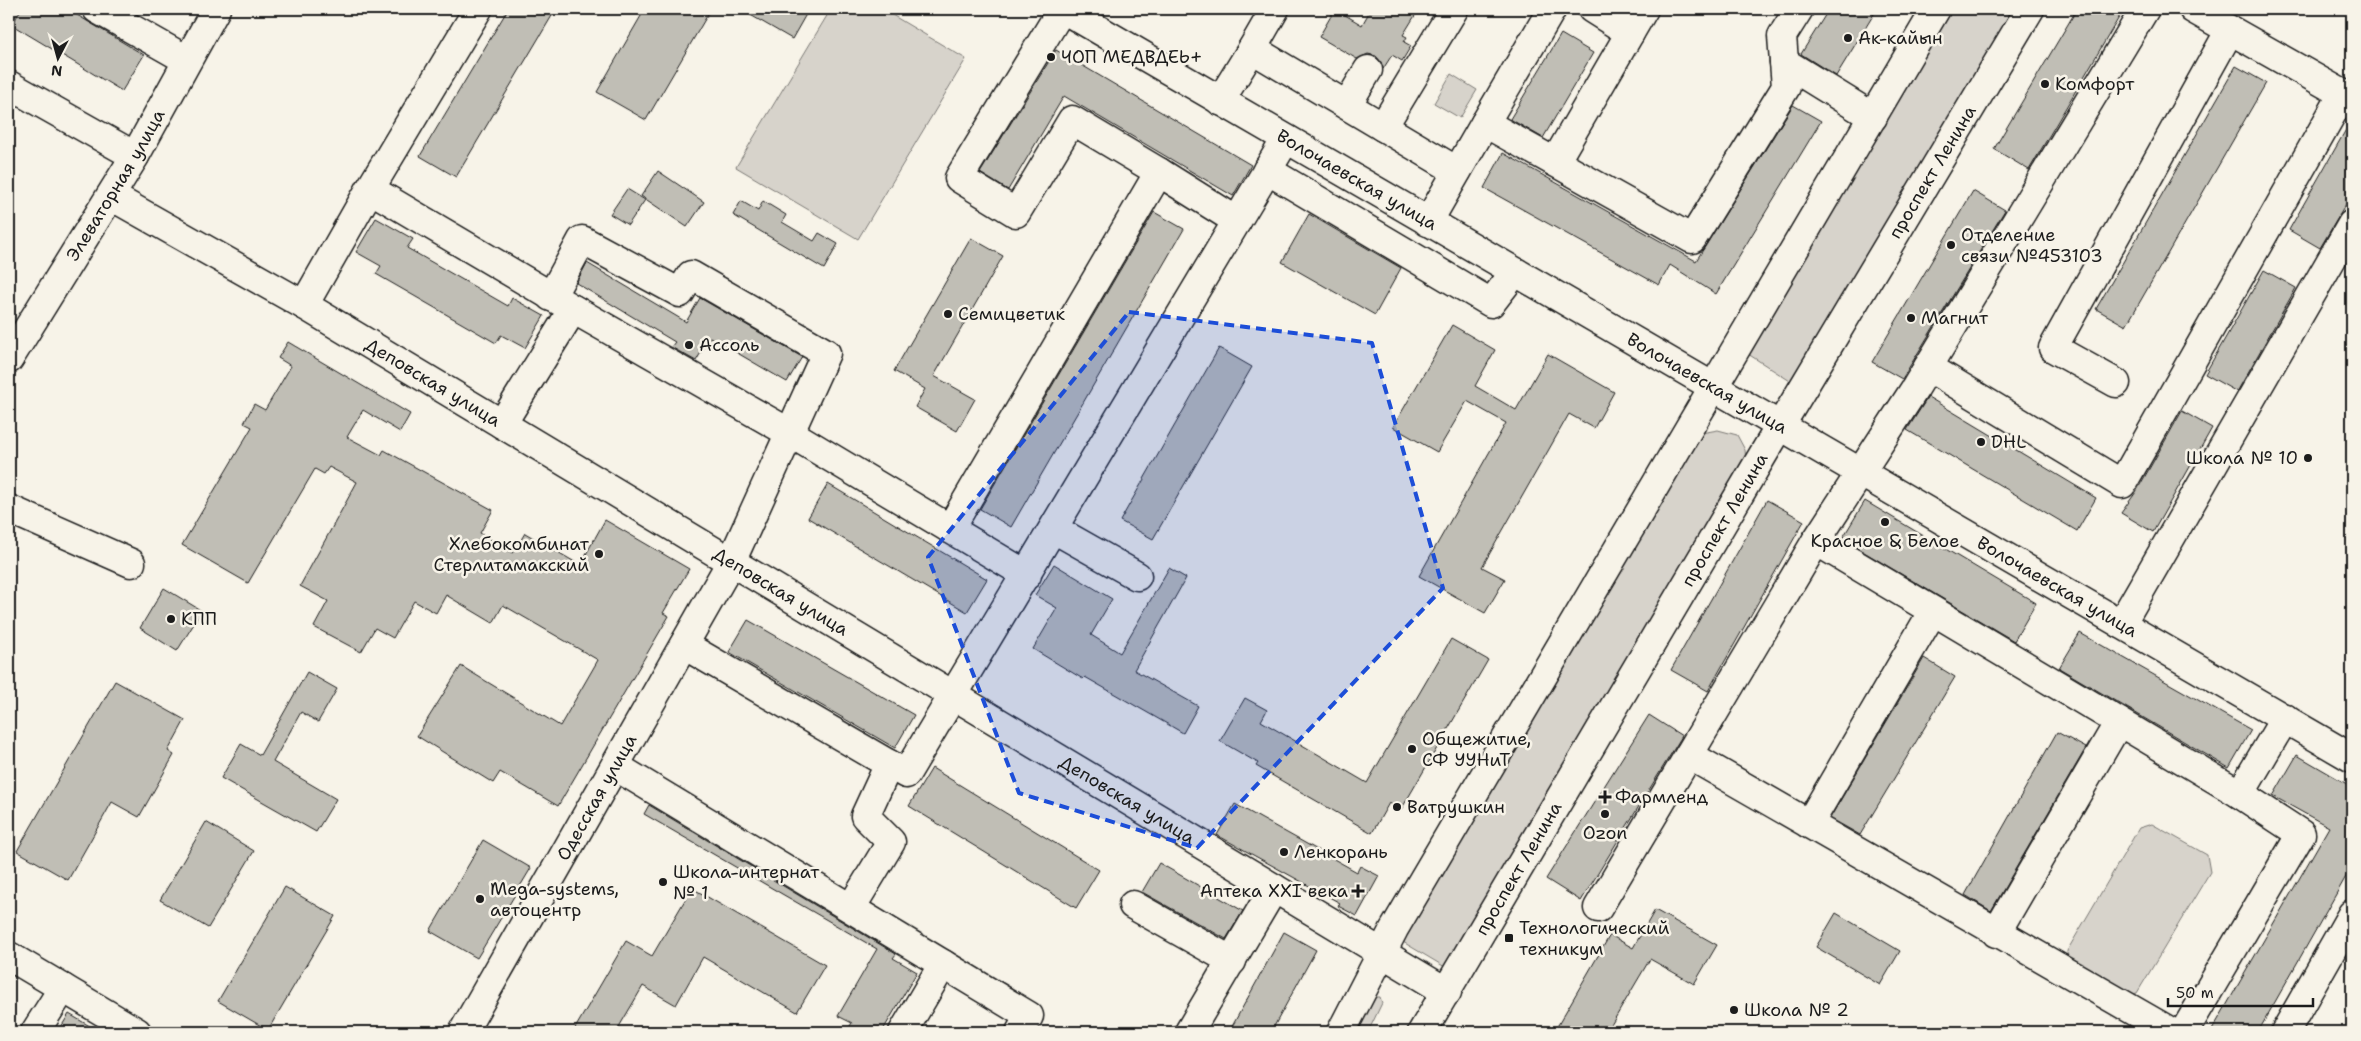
<svg xmlns="http://www.w3.org/2000/svg" width="2361" height="1041" viewBox="0 0 2361 1041" font-family="'Shantell Sans',sans-serif">
	<style>
		.green { fill: #d7d3cb; stroke: #7a7874 }
		.building { fill: #c0beb5; stroke: #1c1c1c }
		.lines { fill: none; stroke-linecap: round; stroke-linejoin: round }
		.minor-casing { stroke: #1c1c1c; stroke-width: 31 }
		.major-casing { stroke: #1c1c1c; stroke-width: 31 }
		.minor { stroke: #f7f3e8; stroke-width: 28 }
		.major { stroke: #f7f3e8; stroke-width: 28 }
		.marked { fill: #1d4ed8; fill-opacity: 0.2; stroke: #1d4ed8; stroke-width: 4; stroke-dasharray: 10 6; stroke-linejoin: round }
		.poi-dot { fill: #1c1c1c; stroke: #f7f3e8; stroke-width: 2 }
		.labels { text-anchor: middle; dominant-baseline: central; stroke-width: 5; stroke-linejoin: round; paint-order: stroke }
		.poi-label { font-size: 18px; fill: #1c1c1c; stroke: #f7f3e8; text-anchor: start }
		.street-label { font-size: 18px; fill: #1c1c1c; stroke: #f7f3e8 }
	</style>
	<rect width="100%" height="100%" fill="#f7f3e8"/>
	<filter id="ink" filterUnits="userSpaceOnUse"><feTurbulence type="fractalNoise" baseFrequency=".02" numOctaves="2"/><feDisplacementMap in="SourceGraphic" scale="10" xChannelSelector="R" yChannelSelector="G"/><feConvolveMatrix kernelMatrix="1 2 1 2 8 2 1 2 1" color-interpolation-filters="sRGB"/></filter>
	<g filter="url(#ink)">
		<path class="green" d="M 831,9 L 882,9 L 966,59 L 858,239 L 736,167 Z
			M 1953,9 L 2019,9 L 1798,386 L 1748,354 Z
			M 1451,74 L 1477,90 L 1460,118 L 1434,103 Z
			M 1718,430 L 1737,435 L 1745,450 L 1746,462 L 1445,967 L 1403,942 L 1701,433 Z
			M 2152,824 L 2207,855 L 2210,872 L 2137,993 L 2125,996 L 2068,964 L 2067,951 L 2139,828 Z
			M 1372,997 L 1380,997 L 1382,1003 L 1368,1032 L 1354,1032 Z"/>
		<path class="building" d="M 21,9 L 67,9 L 144,55 L 122,91 L 12,25 Z
			M 508,9 L 556,9 L 456,177 L 420,156 Z
			M 645,9 L 711,9 L 646,120 L 597,92 Z
			M 740,9 L 809,9 L 792,39 Z
			M 1335,9 L 1362,25 L 1371,9 L 1419,9 L 1403,35 L 1407,37 L 1404,42 L 1411,46 L 1402,61 L 1392,55 L 1383,69 L 1381,62 L 1376,56 L 1368,54 L 1357,59 L 1319,37 Z
			M 1829,9 L 1877,9 L 1836,76 L 1801,54 Z
			M 2077,9 L 2124,9 L 2029,170 L 1994,149 Z
			M 1561,34 L 1593,53 L 1543,138 L 1510,119 Z
			M 1056,50 L 1251,165 L 1233,196 L 1064,96 L 1008,190 L 980,173 Z
			M 2236,66 L 2266,83 L 2126,326 L 2096,309 Z
			M 1793,105 L 1821,121 L 1716,294 L 1670,265 L 1659,285 L 1484,188 L 1503,153 L 1696,261 Z
			M 2352,119 L 2352,194 L 2320,248 L 2289,230 Z
			M 658,171 L 704,202 L 687,227 L 641,196 Z
			M 627,189 L 645,200 L 628,225 L 610,214 Z
			M 1973,191 L 2005,210 L 1902,379 L 1872,362 Z
			M 741,201 L 758,211 L 763,201 L 786,215 L 782,222 L 814,241 L 819,233 L 838,244 L 824,269 L 733,215 Z
			M 1154,212 L 1184,229 L 1011,527 L 980,509 Z
			M 1309,214 L 1401,268 L 1375,315 L 1282,262 Z
			M 376,218 L 413,239 L 407,248 L 508,306 L 512,298 L 544,316 L 525,348 L 501,335 L 496,343 L 376,274 L 381,266 L 356,252 Z
			M 971,238 L 1003,256 L 934,376 L 975,399 L 957,431 L 915,407 L 925,389 L 894,371 Z
			M 587,263 L 686,322 L 700,298 L 802,357 L 787,382 L 710,337 L 696,361 L 671,347 L 675,342 L 576,283 Z
			M 2264,270 L 2296,288 L 2237,392 L 2205,374 Z
			M 1452,325 L 1495,350 L 1475,386 L 1516,410 L 1548,354 L 1614,392 L 1594,428 L 1569,414 L 1482,567 L 1505,579 L 1485,613 L 1419,576 L 1506,423 L 1467,401 L 1437,452 L 1393,427 Z
			M 288,342 L 410,414 L 400,432 L 363,410 L 347,437 L 381,455 L 384,450 L 493,510 L 480,533 L 513,553 L 525,533 L 580,565 L 605,520 L 689,569 L 663,613 L 669,616 L 558,806 L 500,772 L 493,783 L 417,736 L 461,666 L 560,726 L 598,660 L 503,605 L 493,623 L 446,595 L 436,613 L 414,601 L 393,638 L 375,628 L 361,652 L 314,627 L 328,601 L 300,586 L 357,482 L 329,467 L 324,474 L 315,469 L 248,583 L 182,545 L 252,427 L 244,423 L 254,404 L 265,410 L 291,366 L 278,358 Z
			M 1219,348 L 1252,367 L 1153,539 L 1120,521 Z
			M 1928,397 L 2096,498 L 2077,531 L 1907,430 Z
			M 2182,411 L 2212,428 L 2153,532 L 2121,513 L 2136,492 Z
			M 828,484 L 987,579 L 967,612 L 808,518 Z
			M 1767,500 L 1804,521 L 1708,691 L 1671,670 Z
			M 1865,501 L 2036,603 L 2014,641 L 1842,539 Z
			M 1054,564 L 1112,599 L 1091,635 L 1120,653 L 1169,568 L 1186,578 L 1134,670 L 1198,706 L 1183,733 L 1085,677 L 1083,679 L 1033,649 L 1057,608 L 1035,595 Z
			M 164,588 L 202,611 L 177,651 L 140,628 Z
			M 748,620 L 914,715 L 895,748 L 729,652 Z
			M 2080,633 L 2251,730 L 2229,768 L 2059,668 Z
			M 1451,639 L 1488,660 L 1401,810 L 1389,803 L 1372,833 L 1256,766 L 1258,763 L 1220,741 L 1245,698 L 1267,710 L 1261,721 L 1367,783 Z
			M 1924,658 L 1955,677 L 1860,835 L 1830,818 Z
			M 307,672 L 337,689 L 318,722 L 301,712 L 273,762 L 336,799 L 316,832 L 221,778 L 241,744 L 260,755 Z
			M 115,681 L 185,720 L 168,751 L 174,755 L 139,817 L 112,802 L 68,880 L 17,851 Z
			M 1649,715 L 1682,736 L 1581,901 L 1546,879 Z
			M 2057,732 L 2086,748 L 1991,911 L 1965,895 Z
			M 2297,755 L 2352,787 L 2352,866 L 2258,1032 L 2211,1032 L 2329,827 L 2273,796 Z
			M 932,768 L 1099,870 L 1076,908 L 909,806 Z
			M 1235,804 L 1357,872 L 1360,866 L 1379,876 L 1357,916 L 1338,906 L 1340,903 L 1217,835 Z
			M 649,805 L 896,954 L 893,958 L 917,972 L 882,1032 L 846,1032 L 852,1023 L 838,1016 L 877,949 L 644,814 Z
			M 206,822 L 254,851 L 208,928 L 160,900 Z
			M 483,840 L 531,868 L 477,958 L 430,931 Z
			M 1159,863 L 1243,911 L 1226,939 L 1142,892 Z
			M 285,887 L 335,916 L 268,1030 L 218,1001 Z
			M 692,888 L 825,965 L 797,1012 L 703,957 L 676,1005 L 643,986 L 616,1032 L 573,1032 L 626,941 L 652,956 Z
			M 1655,910 L 1717,945 L 1694,984 L 1650,959 L 1607,1032 L 1554,1032 L 1610,935 L 1633,948 Z
			M 1836,913 L 1900,951 L 1880,985 L 1816,947 Z
			M 1284,932 L 1316,950 L 1271,1032 L 1229,1032 Z
			M 69,1014 L 100,1032 L 58,1032 Z"/>
		<g class="lines">
			<g class="minor-casing">
				<g id="minor">
					<path d="M 97,9 L 187,60"/>
					<path d="M 1062,9 L 959,178 L 1016,213 L 1072,120 L 1159,172"/>
					<path id="s1" d="M 1063,9 L 2352,758"/>
					<path d="M 1275,9 L 1252,49 L 1457,171"/>
					<path d="M 2193,9 L 2352,99"/>
					<path d="M 1630,33 L 1644,9"/>
					<path d="M 1784,62 L 1873,117"/>
					<path d="M 9,85 L 135,156"/>
					<path d="M 1220,101 L 1252,49"/>
					<path d="M 1347,105 L 1368,70"/>
					<path d="M 1485,123 L 1552,9"/>
					<path d="M 1383,127 L 1454,9"/>
					<path d="M 1555,162 L 1630,33 L 1592,9"/>
					<path d="M 1267,170 L 1491,303 L 1515,272"/>
					<path d="M 370,189 L 573,309 L 502,424"/>
					<path id="s2" d="M 111,196 L 304,305 L 1447,992"/>
					<path d="M 1428,222 L 1485,123 L 1692,239 L 1786,87 L 1782,36 L 1799,9"/>
					<path d="M 304,305 L 370,189 L 478,9"/>
					<path d="M 573,309 L 790,433 L 1027,575"/>
					<path d="M 1928,367 L 2122,484 L 2343,94"/>
					<path d="M 2116,383 L 2053,348 L 2230,30"/>
					<path d="M 9,509 L 131,563"/>
					<path d="M 950,529 L 1159,172 L 1237,221"/>
					<path d="M 1054,529 L 1137,576"/>
					<path d="M 1816,541 L 2240,794 L 2285,718"/>
					<path d="M 2121,624 L 2352,224"/>
					<path d="M 684,645 L 906,774 L 1286,139"/>
					<path d="M 1689,755 L 2171,1032"/>
					<path d="M 615,766 L 1029,1016 L 1020,1032"/>
					<path d="M 1809,824 L 1933,611"/>
					<path d="M 1133,905 L 1232,961"/>
					<path d="M 851,908 L 891,842 L 865,816 L 889,764"/>
					<path d="M 1598,908 L 1816,541 L 1916,387 L 2145,9"/>
					<path d="M 1996,933 L 2119,722"/>
					<path d="M 9,956 L 137,1032"/>
					<path d="M 35,1032 L 63,988"/>
					<path id="s3" d="M 463,1032 L 731,562 L 826,353 L 691,275 L 680,293 L 582,240 L 551,297"/>
					<path d="M 903,1032 L 943,964"/>
					<path d="M 1189,1032 L 1274,888"/>
					<path d="M 2184,1032 L 2301,834 L 2240,794"/>
					<path d="M 2285,1032 L 2352,914"/>
				</g>
			</g>
			<g class="major-casing">
				<g id="major">
					<path id="s4" d="M 9,359 L 135,156 L 216,9"/>
					<path d="M 1341,1032 L 1394,929 L 1936,9"/>
					<path id="s5" d="M 1422,1032 L 1764,453 L 2030,9"/>
				</g>
			</g>
			<use href="#minor" class="minor"/>
			<use href="#major" class="major"/>
		</g>
	</g>
	<path class="marked" d="M 1129,312 L 1372,343 L 1443,588 L 1197,848 L 1019,793 L 928,557 Z"/>
	<g class="poi-dot">
		<circle cx="1848" cy="38" r="5"/>
		<circle cx="1051" cy="57" r="5"/>
		<circle cx="2045" cy="84" r="5"/>
		<circle cx="1951" cy="245" r="5"/>
		<circle cx="948" cy="314" r="5"/>
		<circle cx="1911" cy="318" r="5"/>
		<circle cx="689" cy="345" r="5"/>
		<circle cx="1981" cy="442" r="5"/>
		<circle cx="2308" cy="458" r="5"/>
		<circle cx="1885" cy="522" r="5"/>
		<circle cx="599" cy="554" r="5"/>
		<circle cx="171" cy="619" r="5"/>
		<circle cx="1412" cy="749" r="5"/>
		<path d="M1602.5 789.5h5v5h5v5h-5v5h-5v-5h-5v-5h5z"/>
		<circle cx="1397" cy="807" r="5"/>
		<circle cx="1605" cy="814" r="5"/>
		<circle cx="1284" cy="852" r="5"/>
		<circle cx="663" cy="882" r="5"/>
		<path d="M1355.5 883.5h5v5h5v5h-5v5h-5v-5h-5v-5h5z"/>
		<circle cx="480" cy="899" r="5"/>
		<rect x="1504" y="933" width="10" height="10" rx="2.5"/>
		<circle cx="1734" cy="1010" r="5"/>
	</g>
	<g class="labels">
		<g class="poi-label">
			<text x="1858" y="38">Ак-кайын</text>
			<text x="1061" y="57">ЧОП МЕДВДЕЬ+</text>
			<text x="2055" y="84">Комфорт</text>
			<text x="1961" y="235">Отделение<tspan x="1961" dy="21">связи №453103</tspan></text>
			<text x="958" y="314">Семицветик</text>
			<text x="1921" y="318">Магнит</text>
			<text x="699" y="345">Ассоль</text>
			<text x="1991" y="442">DHL</text>
			<text x="2298" y="458" text-anchor="end">Школа № 10</text>
			<text x="1885" y="541" text-anchor="middle">Красное &amp; Белое</text>
			<text x="589" y="544" text-anchor="end">Хлебокомбинат<tspan x="589" dy="21">Стерлитамакский</tspan></text>
			<text x="181" y="619">КПП</text>
			<text x="1422" y="739">Общежитие,<tspan x="1422" dy="21">СФ УУНиТ</tspan></text>
			<text x="1615" y="797">Фармленд</text>
			<text x="1407" y="807">Ватрушкин</text>
			<text x="1605" y="833" text-anchor="middle">Ozon</text>
			<text x="1294" y="852">Ленкорань</text>
			<text x="673" y="872">Школа-интернат<tspan x="673" dy="21">№ 1</tspan></text>
			<text x="490" y="889">Mega-systems,<tspan x="490" dy="21">автоцентр</tspan></text>
			<text x="1348" y="891" text-anchor="end">Аптека ХХI века</text>
			<text x="1519" y="928">Технологический<tspan x="1519" dy="21">техникум</tspan></text>
			<text x="1744" y="1010">Школа № 2</text>
		</g>
		<g class="street-label">
			<text stroke="none"><textPath href="#s5" startOffset="1000">проспект Ленина</textPath></text>
			<text stroke="none"><textPath href="#s1" startOffset="340">Волочаевская улица</textPath></text>
			<text stroke="none"><textPath href="#s4" startOffset="204">Элеваторная улица</textPath></text>
			<text stroke="none"><textPath href="#s2" startOffset="372">Деповская улица</textPath></text>
			<text stroke="none"><textPath href="#s1" startOffset="745">Волочаевская улица</textPath></text>
			<text stroke="none"><textPath href="#s5" startOffset="595">проспект Ленина</textPath></text>
			<text stroke="none"><textPath href="#s1" startOffset="1150">Волочаевская улица</textPath></text>
			<text stroke="none"><textPath href="#s2" startOffset="778">Деповская улица</textPath></text>
			<text stroke="none"><textPath href="#s3" startOffset="270">Одесская улица</textPath></text>
			<text stroke="none"><textPath href="#s2" startOffset="1182">Деповская улица</textPath></text>
			<text stroke="none"><textPath href="#s5" startOffset="190">проспект Ленина</textPath></text>
		</g>
	</g>
	<rect width="2361" height="1041" fill="none" stroke="#f7f3e8" stroke-width="30"/>
	<rect x="15" y="15" width="2331" height="1011" fill="none" stroke="#1c1c1c" stroke-width="2" filter="url(#ink)"/>
	<g transform="translate(58 58) rotate(186)" stroke="#f7f3e8" stroke-width="4" paint-order="stroke">
	<path d="M0-4L9 19L0 12L-9 19Z" fill="#1c1c1c"/>
	<text y="-8" font-size="14" font-weight="bold" text-anchor="middle" fill="#1c1c1c">N</text>
	</g>
	<path d="M2168 998v8h145v-8" fill="none" stroke="#1c1c1c" stroke-width="2.5"/>
	<text x="2176" y="998" font-size="15" fill="#1c1c1c" stroke="#f7f3e8" stroke-width="4" paint-order="stroke">50 m</text>
</svg>
